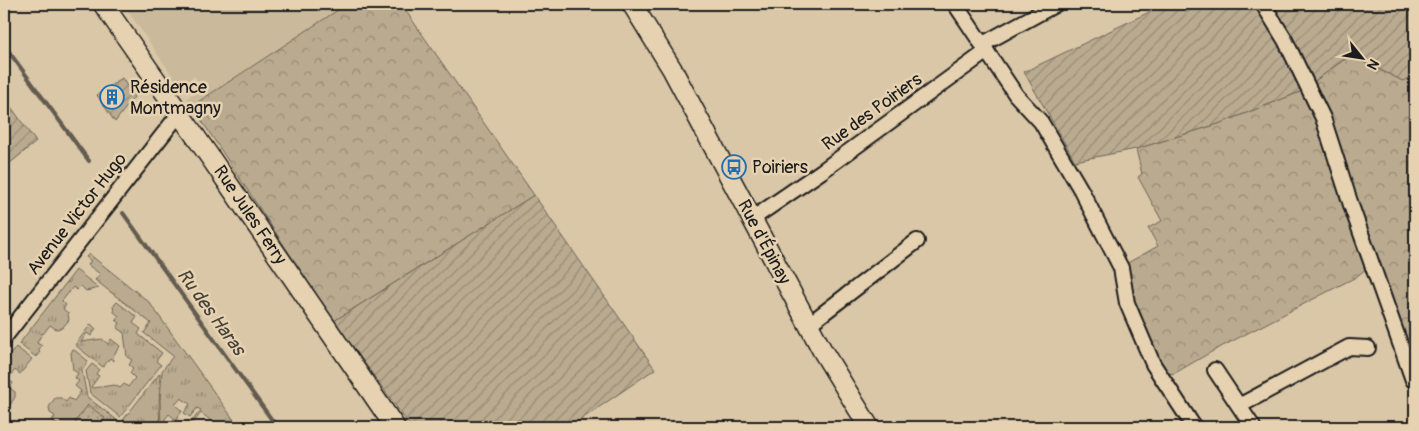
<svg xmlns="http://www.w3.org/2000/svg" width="1419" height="431" viewBox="0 0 1419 431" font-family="Pangolin,sans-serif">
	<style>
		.built { fill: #cab99b }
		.grass { fill: url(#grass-tufts); stroke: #6b6456 }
		.forest { fill: url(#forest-crowns); stroke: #6b6456 }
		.park { fill: url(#park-dots); stroke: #6b6456 }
		.garden { fill: url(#garden-furrows); stroke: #6b6456 }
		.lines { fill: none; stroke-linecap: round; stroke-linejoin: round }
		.stream { stroke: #625b50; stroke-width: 4 }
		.street-casing { stroke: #1c1c1c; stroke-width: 18 }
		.secondary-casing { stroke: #1c1c1c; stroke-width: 22 }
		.street { stroke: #e6d2b0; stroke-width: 14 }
		.secondary { stroke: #e6d2b0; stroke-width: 19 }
		.labels { text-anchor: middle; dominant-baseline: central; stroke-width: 5; stroke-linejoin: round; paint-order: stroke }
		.poi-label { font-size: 18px; fill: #1c1c1c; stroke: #e6d2b0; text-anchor: start }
		.street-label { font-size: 18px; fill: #1c1c1c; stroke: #e6d2b0 }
		.water-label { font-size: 19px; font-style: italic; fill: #45413a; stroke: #e6d2b0 }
	</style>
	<defs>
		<pattern id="grass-tufts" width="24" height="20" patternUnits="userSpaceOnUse" patternTransform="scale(1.25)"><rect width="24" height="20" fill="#baab90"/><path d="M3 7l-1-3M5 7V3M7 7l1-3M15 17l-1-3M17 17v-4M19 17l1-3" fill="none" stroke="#968a75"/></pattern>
		<pattern id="forest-crowns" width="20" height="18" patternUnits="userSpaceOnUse" patternTransform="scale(1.25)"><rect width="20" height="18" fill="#baab90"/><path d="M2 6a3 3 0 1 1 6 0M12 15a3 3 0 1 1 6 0" fill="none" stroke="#968a75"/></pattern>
		<pattern id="park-dots" width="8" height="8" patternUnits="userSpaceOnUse" patternTransform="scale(1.25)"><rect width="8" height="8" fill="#baab90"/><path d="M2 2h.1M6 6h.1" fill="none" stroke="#968a75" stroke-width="1.8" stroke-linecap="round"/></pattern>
		<pattern id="garden-furrows" width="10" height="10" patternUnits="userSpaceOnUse" patternTransform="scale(1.25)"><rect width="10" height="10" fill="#baab90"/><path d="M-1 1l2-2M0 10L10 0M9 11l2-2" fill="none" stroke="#968a75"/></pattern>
	</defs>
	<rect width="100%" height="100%" fill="#dac7a7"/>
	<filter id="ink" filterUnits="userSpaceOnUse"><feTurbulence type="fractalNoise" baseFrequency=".02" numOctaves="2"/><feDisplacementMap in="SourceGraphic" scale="10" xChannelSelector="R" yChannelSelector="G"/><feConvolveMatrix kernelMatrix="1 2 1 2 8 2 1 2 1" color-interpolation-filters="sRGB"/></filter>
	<g filter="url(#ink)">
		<path class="built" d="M 123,4 L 347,4 L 192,106 L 187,98 L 201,87 L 200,84 L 194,76 L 180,87 Z"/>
		<path class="grass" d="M 89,254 L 149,302 L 239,427 L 220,427 L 201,413 L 190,427 L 187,427 L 201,410 L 197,408 L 190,417 L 184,413 L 190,404 L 181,398 L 175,405 L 182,411 L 176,420 L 169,414 L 162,423 L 168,427 L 161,427 L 160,400 L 162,371 L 173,356 L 144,333 L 151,323 L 95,280 L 100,274 L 88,265 L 91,261 L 86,257 Z
			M 76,270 L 99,288 L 86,291 L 81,286 L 77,290 L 73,287 L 62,301 L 66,305 L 63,309 L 68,313 L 69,320 L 62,328 L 56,329 L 50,325 L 43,334 L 42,333 L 37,343 L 42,346 L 38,350 L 40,352 L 36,357 L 19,344 Z
			M 117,302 L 137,317 L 133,323 L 141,329 L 138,334 L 162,353 L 156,361 L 161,365 L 120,417 L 90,393 L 86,371 L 92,364 L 99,369 L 96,374 L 99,376 L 91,387 L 92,388 L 115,385 L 120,388 L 124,384 L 128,387 L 135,378 L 130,373 L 133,368 L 129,365 L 132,360 L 127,357 L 124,333 L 117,328 L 120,323 L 116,320 L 119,316 L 114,312 L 113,306 Z
			M 91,324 L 96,329 L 91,336 L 87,333 L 81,342 L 102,339 L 108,344 L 111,339 L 120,346 L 113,356 L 114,361 L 110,358 L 103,367 L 75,345 Z
			M 16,347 L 32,359 L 20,374 L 15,370 L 8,379 L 13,383 L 10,388 L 15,392 L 15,397 L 10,405 L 4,406 L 4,363 Z
			M 73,349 L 88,361 L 82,371 L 87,397 L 117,420 L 112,427 L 98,427 L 105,418 L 75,422 L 82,427 L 53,427 L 56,424 L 52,420 L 55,416 L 50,413 L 49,407 L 55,398 L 61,398 L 66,402 L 69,398 L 74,401 L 81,391 L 75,386 L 79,381 L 75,378 L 78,373 L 73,370 L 71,353 Z
			M 160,373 L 159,410 L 160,427 L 132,427 L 123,420 Z"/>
		<path class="forest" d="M 347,4 L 401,4 L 534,195 L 334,321 L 192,106 Z
			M 1350,55 L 1403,81 L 1415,74 L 1415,358 L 1411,359 L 1373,263 L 1356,277 L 1213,351 L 1175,373 L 1169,374 L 1164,372 L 1133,304 L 1124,265 L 1158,246 L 1148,228 L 1162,221 L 1138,177 L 1142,174 L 1136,149 L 1218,124 L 1300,92 Z"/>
		<path class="park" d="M 88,405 L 105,418 L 98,427 L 82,427 L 75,422 Z"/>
		<path class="garden" d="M 1166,4 L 1415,4 L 1415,74 L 1403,81 L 1350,55 L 1300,92 L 1218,124 L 1136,149 L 1075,161 L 1024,72 Z
			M 122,78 L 134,97 L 115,122 L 97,95 Z
			M 4,97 L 36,142 L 4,168 Z
			M 534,195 L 655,369 L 570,427 L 411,427 L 334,321 Z"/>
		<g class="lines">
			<path class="stream" d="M 4,45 L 89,161
				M 123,213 L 277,427"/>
			<g class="street-casing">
				<path id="street" d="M 955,4 L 1016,95 L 1041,122 L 1081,190 L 1121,268 L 1127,303 L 1153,364 L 1194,427
					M 1263,4 L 1285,40 L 1323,118 L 1352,208 L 1413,380 L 1415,379
					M 983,44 L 1056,4
					M 752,219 L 822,171 L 987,51
					M 808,325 L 917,241
					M 4,338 L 179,114
					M 1215,370 L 1253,427
					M 1239,406 L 1349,347 L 1368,348"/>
			</g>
			<g class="secondary-casing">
				<path id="secondary" d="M 103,4 L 212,160 L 395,427
					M 632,4 L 672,69 L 822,350 L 869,427"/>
			</g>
			<use href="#street" class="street"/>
			<use href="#secondary" class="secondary"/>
		</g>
	</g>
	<defs>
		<g id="building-ring" transform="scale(1.25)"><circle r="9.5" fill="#e6d2b0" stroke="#1f6fb2" stroke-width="1.5"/><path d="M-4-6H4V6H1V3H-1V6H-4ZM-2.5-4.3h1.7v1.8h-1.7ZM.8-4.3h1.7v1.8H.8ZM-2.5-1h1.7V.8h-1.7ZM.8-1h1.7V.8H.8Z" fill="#1f6fb2"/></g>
		<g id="bus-ring" transform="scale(1.25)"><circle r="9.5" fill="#e6d2b0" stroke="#1f6fb2" stroke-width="1.5"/><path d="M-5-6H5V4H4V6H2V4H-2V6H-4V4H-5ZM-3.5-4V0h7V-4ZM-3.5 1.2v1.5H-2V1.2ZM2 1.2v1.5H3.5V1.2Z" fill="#1f6fb2"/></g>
	</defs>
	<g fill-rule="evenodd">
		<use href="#building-ring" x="112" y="97"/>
		<use href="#bus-ring" x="734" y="167"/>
	</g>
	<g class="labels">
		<g class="poi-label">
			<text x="130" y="87">Résidence<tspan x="130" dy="21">Montmagny</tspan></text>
			<text x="752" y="167">Poiriers</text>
		</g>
		<g class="street-label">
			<text transform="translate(872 112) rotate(-36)">Rue des Poiriers</text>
			<text transform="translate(77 214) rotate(-52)">Avenue Victor Hugo</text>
			<text transform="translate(250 215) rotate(56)">Rue Jules Ferry</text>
			<text transform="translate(764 242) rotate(62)">Rue d'Épinay</text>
		</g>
		<g class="water-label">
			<text transform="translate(211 312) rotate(54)">Ru des Haras</text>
		</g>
	</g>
	<rect width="1419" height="431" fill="none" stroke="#e6d2b0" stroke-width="20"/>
	<rect x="10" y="10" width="1399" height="411" fill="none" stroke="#1c1c1c" stroke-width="2" filter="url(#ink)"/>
	<g transform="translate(1362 58) rotate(120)" stroke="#e6d2b0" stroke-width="4" paint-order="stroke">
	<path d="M0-4L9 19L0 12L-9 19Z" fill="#1c1c1c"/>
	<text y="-8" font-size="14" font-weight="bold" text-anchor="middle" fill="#1c1c1c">N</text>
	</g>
</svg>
